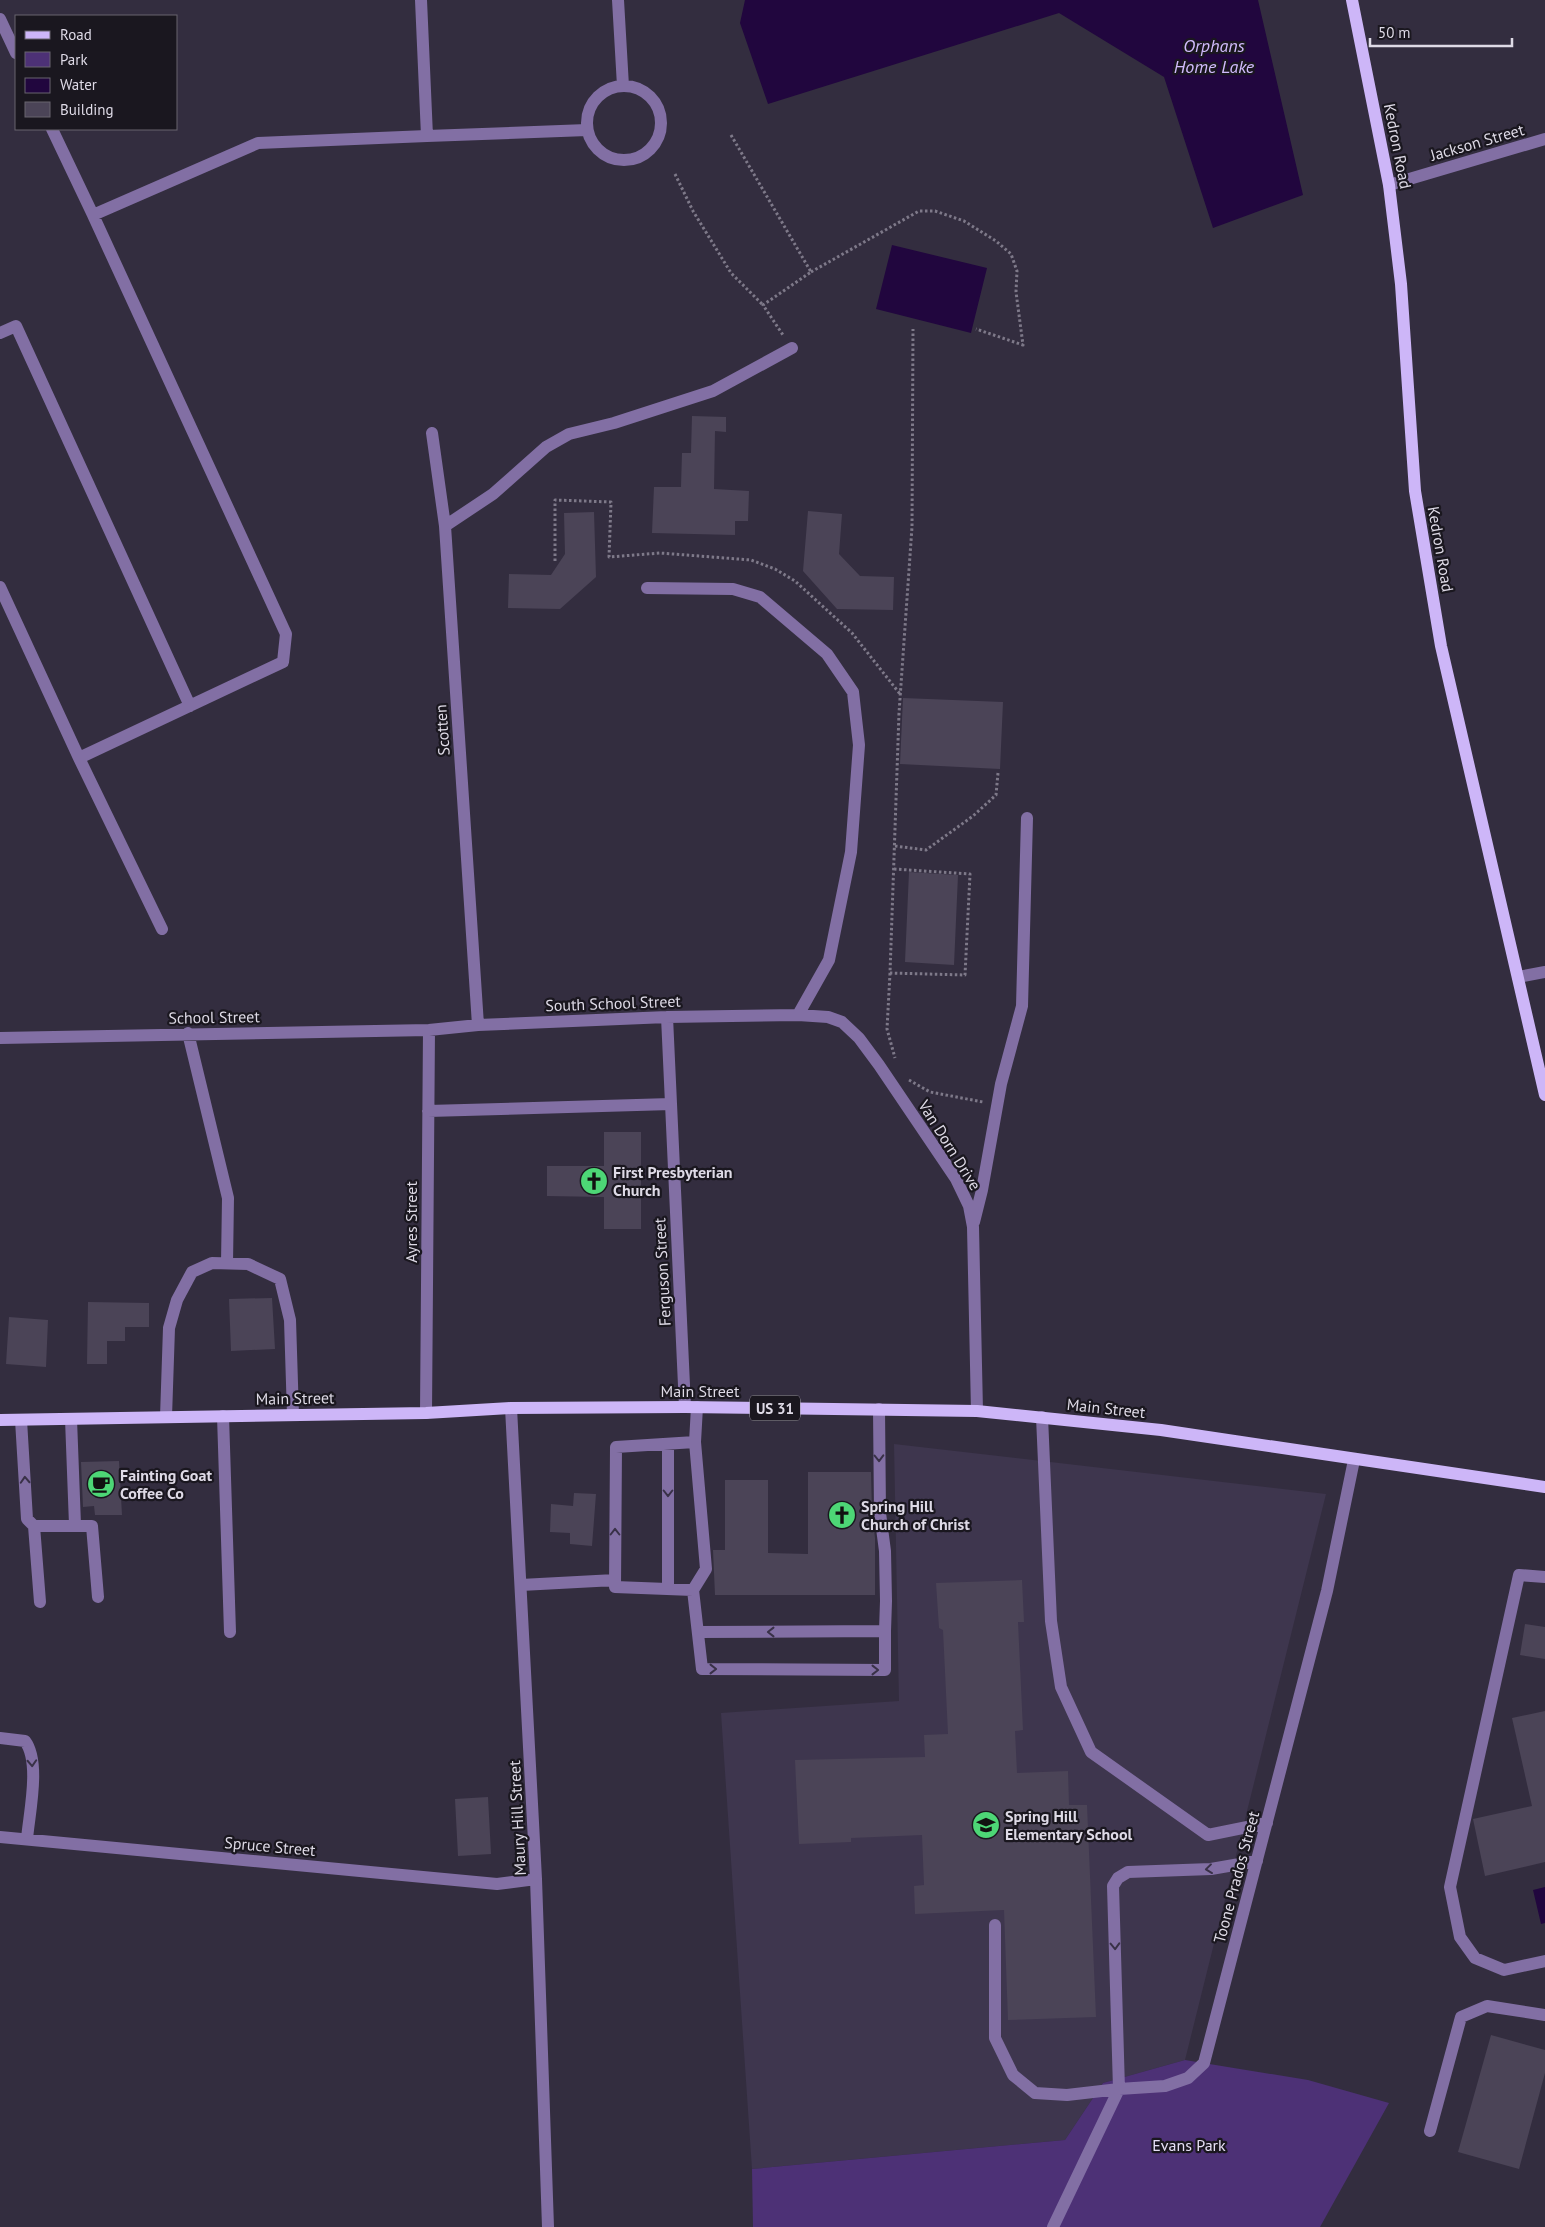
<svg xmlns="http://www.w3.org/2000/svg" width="1545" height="2227" viewBox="0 0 1545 2227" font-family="'PT Sans',sans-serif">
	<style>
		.built { fill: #3e364e }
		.green { fill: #4d3176 }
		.water { fill: #21063e }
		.building { fill: #4b4457 }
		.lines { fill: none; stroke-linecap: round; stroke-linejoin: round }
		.path { stroke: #7e7989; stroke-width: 3; stroke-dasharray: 2.5 2.5; stroke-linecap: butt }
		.minor { stroke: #826fa4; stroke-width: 12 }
		.major { stroke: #cdb6f8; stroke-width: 12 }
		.oneway { stroke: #393147 }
		.labels { text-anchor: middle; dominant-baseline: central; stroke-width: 4.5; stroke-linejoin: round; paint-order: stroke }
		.shield { fill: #1a171f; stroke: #a3a0aa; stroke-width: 1 }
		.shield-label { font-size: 15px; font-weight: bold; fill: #dedae6 }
		.street-label { font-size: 16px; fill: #dedae6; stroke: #1a171f }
		.poi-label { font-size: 16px; font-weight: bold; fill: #dedae6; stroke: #1a171f; text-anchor: start }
		.park-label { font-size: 16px; fill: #e7e0f6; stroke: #1a171f }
		.water-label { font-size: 18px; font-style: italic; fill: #d1bbfc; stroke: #1a171f }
	</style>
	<rect width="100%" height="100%" fill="#332d3f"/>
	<path class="built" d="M 894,1444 L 1326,1494 L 1185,2060 L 1103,2083 L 1065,2140 L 752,2169 L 721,1713 L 899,1701 Z"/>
	<path class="green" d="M 1185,2060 L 1308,2080 L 1389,2103 L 1320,2227 L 753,2227 L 752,2169 L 1065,2140 L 1103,2083 Z"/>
	<path class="water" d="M 745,0 L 1258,0 L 1303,195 L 1213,228 L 1164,77 L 1059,13 L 768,104 L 740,23 Z
		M 892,245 L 987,268 L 971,333 L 876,309 Z
		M 1545,1887 L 1545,1923 L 1541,1924 L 1533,1890 Z"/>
	<path class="building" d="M 692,416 L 726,417 L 726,432 L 715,431 L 714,489 L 749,491 L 748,521 L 735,521 L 735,535 L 652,533 L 654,487 L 681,487 L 682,453 L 691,453 Z
		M 808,511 L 842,514 L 839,554 L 860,576 L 894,577 L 893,610 L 837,609 L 803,571 Z
		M 594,512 L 596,577 L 560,609 L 508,608 L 509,574 L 551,575 L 565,554 L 564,513 Z
		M 903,698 L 1003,702 L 1000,769 L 900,764 Z
		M 909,872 L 958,875 L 954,965 L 905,962 Z
		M 604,1132 L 641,1132 L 641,1229 L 604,1229 L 604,1197 L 547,1196 L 547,1166 L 604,1166 Z
		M 272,1298 L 275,1349 L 231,1351 L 229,1299 Z
		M 88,1302 L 149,1303 L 149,1327 L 125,1327 L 125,1341 L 107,1341 L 107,1364 L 87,1364 Z
		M 9,1317 L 48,1320 L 46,1367 L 6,1364 Z
		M 119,1461 L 122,1515 L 95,1515 L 94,1506 L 83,1507 L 81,1462 Z
		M 808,1472 L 871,1472 L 872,1513 L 875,1538 L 875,1595 L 715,1595 L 713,1550 L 725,1550 L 725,1480 L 768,1480 L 768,1553 L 808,1554 Z
		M 574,1493 L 596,1494 L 592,1546 L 570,1544 L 570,1533 L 550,1532 L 551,1504 L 573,1506 Z
		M 1022,1580 L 1024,1622 L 1018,1622 L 1023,1730 L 1015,1731 L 1017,1773 L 1068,1771 L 1069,1805 L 1087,1805 L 1096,2017 L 1008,2020 L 1004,1910 L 915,1914 L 914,1886 L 924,1885 L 922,1835 L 851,1838 L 851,1842 L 799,1844 L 795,1760 L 925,1757 L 924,1735 L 948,1734 L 943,1630 L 939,1628 L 936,1583 Z
		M 1525,1624 L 1545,1627 L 1545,1659 L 1520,1655 Z
		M 1545,1711 L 1545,1862 L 1485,1876 L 1473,1819 L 1532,1806 L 1512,1718 Z
		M 488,1797 L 491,1854 L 458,1856 L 455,1799 Z
		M 1491,2035 L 1545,2050 L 1545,2073 L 1519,2169 L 1458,2152 Z"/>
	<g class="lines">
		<path class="path" d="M 731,135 L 811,272 L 763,305 L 783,335
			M 675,174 L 693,211 L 731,273 L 763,305
			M 811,272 L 919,211 L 935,211 L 964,221 L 996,241 L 1011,254 L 1017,271 L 1016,292 L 1023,345 L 976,329
			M 555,561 L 555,500 L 611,502 L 609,557 L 660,553 L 751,560 L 775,569 L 795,581 L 852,633 L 900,694
			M 895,846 L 926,850 L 973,816 L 996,795 L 998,773
			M 894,869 L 970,874 L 965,975 L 890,973 L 899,713 L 912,527 L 913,329
			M 890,973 L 887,1029 L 895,1058
			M 909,1080 L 930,1092 L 983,1102"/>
		<path class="minor" d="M 421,0 L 427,136 L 587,130
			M 618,0 L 623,86
			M 0,19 L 16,53
			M587 123a37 37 0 1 1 74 0a37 37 0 1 1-74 0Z
			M 52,129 L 93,215 L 258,143 L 427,136
			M 1389,185 L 1545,139
			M 0,333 L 16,326 L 190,706
			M 432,433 L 445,526 L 478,1025
			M 445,526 L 493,494 L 546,447 L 569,434 L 614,423 L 713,391 L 792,348
			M 0,587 L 79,758 L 162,929
			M 647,588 L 733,589 L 760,597 L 827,654 L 853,692 L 859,745 L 851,852 L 829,960 L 798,1015
			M 79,758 L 283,662 L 286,634 L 93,215
			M 1518,977 L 1545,972
			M 667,1017 L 685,1407
			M 188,1033 L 228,1198 L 227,1263
			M 0,1038 L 429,1030 L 478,1025 L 667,1017 L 798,1015 L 828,1017 L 842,1022 L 859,1038 L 879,1065 L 956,1179 L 969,1206 L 973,1227 L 977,1411
			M 428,1111 L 671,1104
			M 974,1222 L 982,1190 L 1001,1084 L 1022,1006 L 1027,818
			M 511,1408 L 536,1879 L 548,2227
			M 879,1409 L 880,1513 L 885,1551 L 886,1601 L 885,1631
			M 426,1413 L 429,1030
			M 223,1416 L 230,1632
			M 166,1417 L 169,1328 L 177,1300 L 192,1272 L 212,1263 L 248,1264 L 280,1279 L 290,1320 L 293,1415
			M 1042,1417 L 1051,1621 L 1061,1687 L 1091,1752 L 1208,1835 L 1267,1823
			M 71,1419 L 75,1525
			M 21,1420 L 27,1519 L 34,1526 L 40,1602
			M 695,1442 L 616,1447 L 615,1587 L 693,1590 L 702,1669 L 885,1670 L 885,1631 L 698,1632
			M 34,1526 L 92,1526 L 98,1597
			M 1545,1577 L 1519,1575 L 1450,1887 L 1460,1937 L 1475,1958 L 1504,1970 L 1545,1961
			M 521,1585 L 615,1580
			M 668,1588 L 668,1444
			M 693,1590 L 706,1569 L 695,1442 L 697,1407
			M 0,1738 L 25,1741 C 41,1762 29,1814 27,1839
			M 0,1837 L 497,1884 L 536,1879
			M 995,1925 L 995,2038 L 1013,2075 L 1035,2093 L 1067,2095 L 1119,2089 L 1113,1886 L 1118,1878 L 1128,1872 L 1211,1869 L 1257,1861
			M 1430,2131 L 1461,2017 L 1487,2006 L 1545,2015
			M 1053,2227 L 1119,2089 L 1165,2086 L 1188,2078 L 1204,2063 L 1327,1591 L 1354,1460"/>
		<path class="major" d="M 1352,0 L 1389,185 L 1401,284 L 1415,491 L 1441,646 L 1545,1095
			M 0,1420 L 426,1413 L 511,1408 L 685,1407 L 977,1411 L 1161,1430 L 1545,1487"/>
	</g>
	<defs><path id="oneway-chevron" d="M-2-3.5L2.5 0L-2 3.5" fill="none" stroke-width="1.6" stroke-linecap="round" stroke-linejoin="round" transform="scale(1.25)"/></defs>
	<g class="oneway">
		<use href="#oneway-chevron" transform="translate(879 1458) rotate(89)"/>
		<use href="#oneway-chevron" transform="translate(25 1480) rotate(-93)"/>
		<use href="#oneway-chevron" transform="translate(668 1493) rotate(90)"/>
		<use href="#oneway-chevron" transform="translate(615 1532) rotate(-90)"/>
		<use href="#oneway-chevron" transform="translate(771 1632) rotate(180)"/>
		<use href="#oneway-chevron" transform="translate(713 1669)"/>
		<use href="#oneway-chevron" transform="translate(875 1670)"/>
		<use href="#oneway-chevron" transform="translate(32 1763) rotate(87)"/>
		<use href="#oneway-chevron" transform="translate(1209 1869) rotate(173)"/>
		<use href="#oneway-chevron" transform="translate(1115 1946) rotate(88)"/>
	</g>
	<defs>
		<g id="church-disc" transform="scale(1.4375)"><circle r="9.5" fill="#4dd676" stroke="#1a171f"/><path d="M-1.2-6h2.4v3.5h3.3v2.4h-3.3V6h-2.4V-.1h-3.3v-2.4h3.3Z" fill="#111"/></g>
		<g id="cafe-disc" transform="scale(1.4375)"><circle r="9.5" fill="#4dd676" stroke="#1a171f"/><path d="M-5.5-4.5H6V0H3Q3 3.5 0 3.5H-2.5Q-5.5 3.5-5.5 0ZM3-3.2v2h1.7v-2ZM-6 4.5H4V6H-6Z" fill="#111"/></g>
		<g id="school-disc" transform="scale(1.4375)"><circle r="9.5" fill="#4dd676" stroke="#1a171f"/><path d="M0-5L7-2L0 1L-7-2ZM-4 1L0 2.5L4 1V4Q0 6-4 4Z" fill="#111"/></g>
	</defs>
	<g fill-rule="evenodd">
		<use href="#church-disc" x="594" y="1181"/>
		<use href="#cafe-disc" x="101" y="1484"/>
		<use href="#church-disc" x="842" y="1515"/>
		<use href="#school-disc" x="986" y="1825"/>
	</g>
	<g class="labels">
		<rect class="shield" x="750" y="1395.5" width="50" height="25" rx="4"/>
		<g class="shield-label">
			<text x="775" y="1408">US 31</text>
		</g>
		<g class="street-label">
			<text transform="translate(1477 142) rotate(-16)">Jackson Street</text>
			<text transform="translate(1398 146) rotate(79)">Kedron Road</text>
			<text transform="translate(1441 549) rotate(80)">Kedron Road</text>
			<text transform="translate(442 730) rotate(-94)">Scotten</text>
			<text transform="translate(613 1003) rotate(-2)">South School Street</text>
			<text transform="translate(214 1017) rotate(-1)">School Street</text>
			<text transform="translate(950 1145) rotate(58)">Van Dorn Drive</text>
			<text transform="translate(411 1222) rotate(-90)">Ayres Street</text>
			<text transform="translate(662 1272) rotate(-93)">Ferguson Street</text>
			<text x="700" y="1391">Main Street</text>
			<text transform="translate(295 1398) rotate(-1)">Main Street</text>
			<text transform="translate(1106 1408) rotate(6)">Main Street</text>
			<text transform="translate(517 1818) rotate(-93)">Maury Hill Street</text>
			<text transform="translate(270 1846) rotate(5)">Spruce Street</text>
			<text transform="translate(1236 1877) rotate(-75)">Toone Prados Street</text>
		</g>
		<g class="poi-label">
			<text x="613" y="1172">First Presbyterian<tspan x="613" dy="18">Church</tspan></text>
			<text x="120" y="1475">Fainting Goat<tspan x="120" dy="18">Coffee Co</tspan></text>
			<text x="861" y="1506">Spring Hill<tspan x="861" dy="18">Church of Christ</tspan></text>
			<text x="1005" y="1816">Spring Hill<tspan x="1005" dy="18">Elementary School</tspan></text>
		</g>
		<g class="park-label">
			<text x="1189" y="2145">Evans Park</text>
		</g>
		<g class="water-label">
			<text x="1214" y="45">Orphans<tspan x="1214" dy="21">Home Lake</tspan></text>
		</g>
	</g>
	<rect x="15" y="15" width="162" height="115" fill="#1a171f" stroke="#68656f"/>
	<rect x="25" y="31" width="25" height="8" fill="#cdb6f8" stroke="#68656f"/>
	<text x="60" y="40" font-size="15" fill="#dedae6">Road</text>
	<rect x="25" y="52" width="25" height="15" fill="#4d3176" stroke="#68656f"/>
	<text x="60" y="65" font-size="15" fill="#dedae6">Park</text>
	<rect x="25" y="78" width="25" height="15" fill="#21063e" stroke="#68656f"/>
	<text x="60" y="90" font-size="15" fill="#dedae6">Water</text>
	<rect x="25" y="102" width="25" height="15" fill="#4b4457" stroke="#68656f"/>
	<text x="60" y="115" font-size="15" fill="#dedae6">Building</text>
	<path d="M1370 38v8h142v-8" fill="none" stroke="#dedae6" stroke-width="2.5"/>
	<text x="1378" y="38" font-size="15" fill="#dedae6" stroke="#1a171f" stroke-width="4" paint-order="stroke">50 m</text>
</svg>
